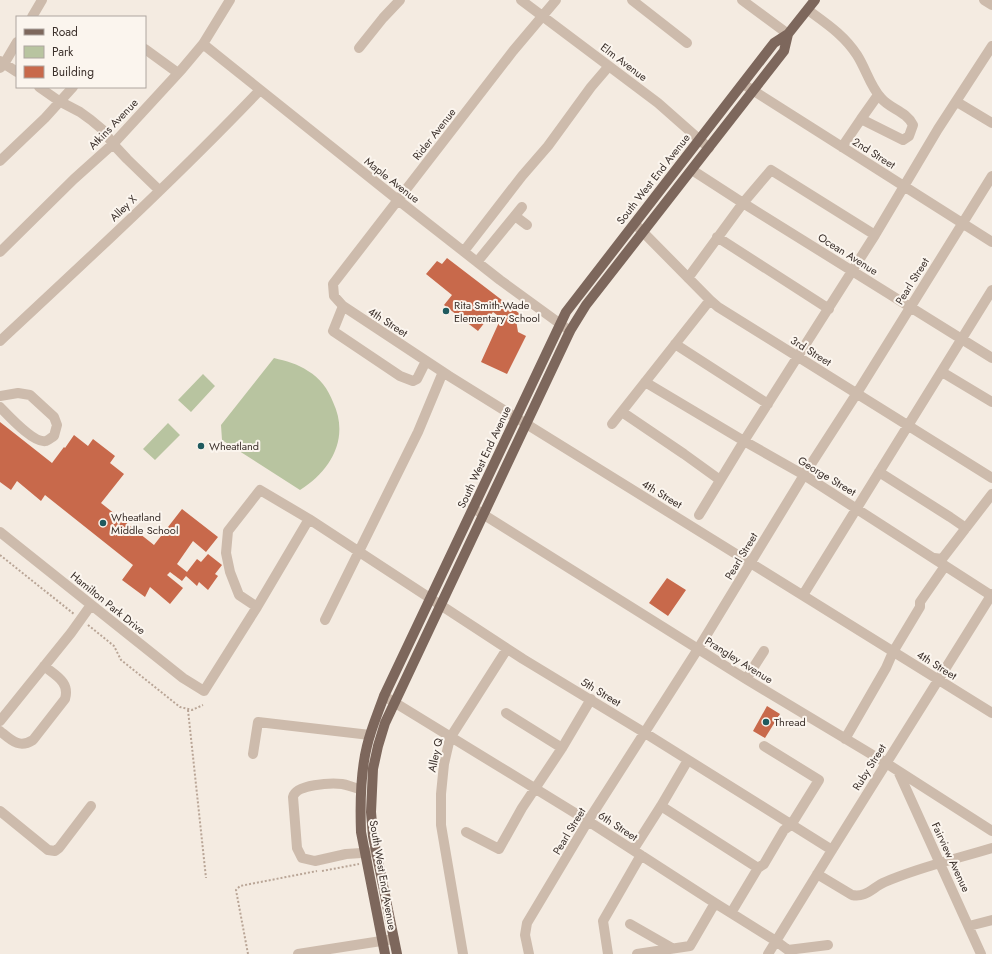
<svg xmlns="http://www.w3.org/2000/svg" width="992" height="954" viewBox="0 0 992 954" font-family="Jost,sans-serif">
	<style>
		.green { fill: #b8c4a0 }
		.building { fill: #c8694b }
		.lines { fill: none; stroke-linecap: round; stroke-linejoin: round }
		.path { stroke: #b9a596; stroke-width: 2; stroke-dasharray: 2 2; stroke-linecap: butt }
		.minor { stroke: #cdbbac; stroke-width: 10 }
		.major { stroke: #7d675c; stroke-width: 10 }
		.poi-dot { fill: #1f5a5e; stroke: #fbf5ee; stroke-width: 1.5 }
		.labels { text-anchor: middle; dominant-baseline: central; stroke-width: 4; stroke-linejoin: round; paint-order: stroke }
		.street-label { font-size: 11px; fill: #3b302b; stroke: #fbf5ee }
		.poi-label { font-size: 11px; fill: #3b302b; stroke: #fbf5ee; text-anchor: start }
	</style>
	<rect width="100%" height="100%" fill="#f4ebe1"/>
	<path class="green" d="M 274,358 C 286,361 298,364 308,371 C 320,378 328,389 333,402 C 350,438 331,471 300,490 L 222,440 L 221,425 Z
		M 203,374 L 215,386 L 191,412 L 178,400 Z
		M 168,423 L 180,435 L 155,460 L 143,449 Z"/>
	<path class="building" d="M 447,258 L 520,314 L 516,320 L 518,332 L 526,336 L 507,374 L 481,362 L 501,318 L 493,312 L 478,331 L 444,305 L 452,295 L 426,274 L 437,261 L 442,264 Z
		M 0,422 L 52,463 L 64,447 L 65,448 L 74,435 L 88,446 L 93,439 L 115,456 L 110,463 L 124,474 L 101,503 L 154,545 L 182,509 L 218,537 L 206,552 L 193,541 L 177,564 L 187,572 L 197,559 L 201,562 L 208,554 L 222,565 L 215,574 L 218,576 L 208,590 L 199,582 L 197,586 L 186,576 L 182,581 L 170,572 L 167,575 L 183,588 L 170,604 L 150,587 L 145,597 L 122,580 L 133,565 L 45,495 L 41,501 L 17,481 L 11,490 L 0,482 Z
		M 667,578 L 686,590 L 668,616 L 649,603 Z
		M 767,706 L 780,714 L 765,738 L 753,731 Z"/>
	<g class="lines">
		<path class="path" d="M 0,555 L 74,614
			M 88,625 L 114,646 L 121,660 L 180,707 L 192,710 L 203,705
			M 188,710 L 206,878
			M 322,871 L 359,864
			M 248,954 L 236,890 L 240,886 L 317,871"/>
		<path class="minor" d="M 521,0 L 658,103 L 709,148
			M 556,0 L 513,51 L 333,284 L 334,296 L 343,306 L 449,376 L 628,487 L 992,713
			M 632,0 L 687,43
			M 742,0 L 788,34
			M 984,0 L 992,5
			M 808,10 C 827,24 844,35 857,55 C 866,69 870,86 881,98 C 890,109 906,111 913,125 L 909,136 L 903,140 L 861,119 L 842,147
			M 32,17 L 42,0
			M 203,44 L 398,200 L 500,280 L 570,331
			M 359,48 L 383,18 L 400,0
			M 145,49 L 178,73
			M 0,61 L 17,72
			M 0,68 L 4,64 L 17,42
			M 743,84 L 992,242
			M 39,87 L 59,101 L 80,112 L 91,120 L 103,130 L 113,144 L 127,159 L 159,190
			M 957,102 L 992,123
			M 861,119 L 878,95
			M 0,161 L 45,118 L 73,87
			M 692,170 L 743,203 L 992,358
			M 515,216 L 527,225
			M 637,226 L 710,300 L 718,307 L 992,478
			M 717,237 L 829,309
			M 464,251 L 522,176 L 548,146 L 591,87 L 609,66
			M 0,252 L 74,179 L 113,144 L 182,69 L 203,44 L 230,0
			M 477,262 L 522,207
			M 688,278 L 743,203 L 771,170 L 875,235
			M 343,306 L 333,331 L 400,376 L 413,381 L 417,379 L 426,361
			M 0,341 C 88,259 177,177 260,90
			M 675,344 L 768,404
			M 942,372 L 992,402
			M 645,382 L 744,441 L 804,475 L 992,596
			M 0,396 L 18,393 L 30,395 L 54,417 L 57,425 L 54,436 C 52,437 49,440 46,441 C 34,444 8,415 0,407
			M 622,412 L 684,454 L 720,480
			M 612,424 L 710,300
			M 879,472 L 950,517 L 966,528
			M 473,508 L 746,679 L 886,763 L 992,831
			M 699,515 L 744,441 L 875,235 L 938,129 L 992,46
			M 0,532 L 183,678 L 204,691 L 257,607 L 309,519 L 523,659 L 645,733 L 832,850
			M 934,558 L 942,559 L 992,494
			M 803,595 L 992,290
			M 257,607 L 239,595 L 230,572 L 226,553 L 228,531 L 260,490 L 309,519
			M 325,620 L 418,432 L 443,372
			M 746,679 L 764,651
			M 384,696 L 588,821 L 715,903 L 776,941 L 788,950 L 828,945
			M 506,713 L 562,748
			M 0,721 L 71,633 L 91,605
			M 0,731 C 11,740 19,749 33,740 L 65,699 C 70,682 56,676 44,666
			M 845,739 L 886,668 L 893,652 L 920,607 L 920,602 L 945,566
			M 253,754 L 258,722 L 370,735
			M 898,771 L 981,954
			M 361,789 C 354,788 348,785 342,784 C 331,783 296,784 293,797 L 297,848 L 302,858 L 315,861 L 346,854 L 377,852
			M 661,806 L 758,868
			M 0,811 L 48,850 L 55,851 L 59,848 L 91,806
			M 466,832 L 499,849 L 522,808 L 562,748 L 591,699
			M 633,850 L 661,806 L 688,760
			M 817,874 L 852,895 C 866,898 873,887 885,882 C 919,867 956,859 992,848
			M 731,913 L 758,868 L 764,864 L 784,830 L 791,825 L 819,780 L 764,746
			M 630,924 L 672,948
			M 969,926 L 992,920
			M 298,954 L 394,939
			M 463,954 L 441,825 L 441,794 L 444,764 L 450,738 L 507,649
			M 529,954 L 525,935 L 527,923 L 588,821 L 698,649 L 804,475 L 857,393 L 992,176
			M 608,954 L 603,921 L 641,855
			M 637,954 L 690,946 L 715,903
			M 768,954 L 832,850 L 992,594"/>
		<path class="major" d="M 385,954 L 361,832 C 360,804 360,774 367,746 C 371,729 378,713 384,696 L 566,312 L 774,43 L 788,34 L 815,0
			M 397,954 L 373,836 L 371,812 L 373,769 L 378,746 L 385,723 L 570,331 L 586,305 L 784,51 L 788,34"/>
	</g>
	<g class="poi-dot">
		<circle cx="446" cy="311" r="4"/>
		<circle cx="201" cy="446" r="4"/>
		<circle cx="103" cy="523" r="4"/>
		<circle cx="766" cy="722" r="4"/>
	</g>
	<g class="labels">
		<g class="street-label">
			<text transform="translate(624 62) rotate(37)">Elm Avenue</text>
			<text transform="translate(113 124) rotate(-46)">Atkins Avenue</text>
			<text transform="translate(434 134) rotate(-52)">Rider Avenue</text>
			<text transform="translate(874 153) rotate(32)">2nd Street</text>
			<text transform="translate(653 179) rotate(-52)">South West End Avenue</text>
			<text transform="translate(392 180) rotate(38)">Maple Avenue</text>
			<text transform="translate(123 208) rotate(-44)">Alley X</text>
			<text transform="translate(848 254) rotate(32)">Ocean Avenue</text>
			<text transform="translate(912 281) rotate(-58)">Pearl Street</text>
			<text transform="translate(388 322) rotate(33)">4th Street</text>
			<text transform="translate(811 351) rotate(32)">3rd Street</text>
			<text transform="translate(484 457) rotate(-65)">South West End Avenue</text>
			<text transform="translate(827 476) rotate(31)">George Street</text>
			<text transform="translate(662 494) rotate(31)">4th Street</text>
			<text transform="translate(741 556) rotate(-59)">Pearl Street</text>
			<text transform="translate(108 603) rotate(39)">Hamilton Park Drive</text>
			<text transform="translate(739 660) rotate(32)">Prangley Avenue</text>
			<text transform="translate(937 665) rotate(32)">4th Street</text>
			<text transform="translate(601 692) rotate(31)">5th Street</text>
			<text transform="translate(435 755) rotate(-78)">Alley Q</text>
			<text transform="translate(869 767) rotate(-58)">Ruby Street</text>
			<text transform="translate(618 826) rotate(33)">6th Street</text>
			<text transform="translate(569 831) rotate(-59)">Pearl Street</text>
			<text transform="translate(951 857) rotate(65)">Fairview Avenue</text>
			<text transform="translate(383 875) rotate(80)">South West End Avenue</text>
		</g>
		<g class="poi-label">
			<text x="454" y="305">Rita Smith-Wade<tspan x="454" dy="13">Elementary School</tspan></text>
			<text x="209" y="446">Wheatland</text>
			<text x="111" y="517">Wheatland<tspan x="111" dy="13">Middle School</tspan></text>
			<text x="774" y="722">Thread</text>
		</g>
	</g>
	<rect x="16" y="16" width="130" height="72" fill="#fbf5ee" stroke="#aea6a0"/>
	<rect x="24" y="29" width="20" height="6" fill="#7d675c" stroke="#aea6a0"/>
	<text x="52" y="36" font-size="12" fill="#3b302b">Road</text>
	<rect x="24" y="46" width="20" height="12" fill="#b8c4a0" stroke="#aea6a0"/>
	<text x="52" y="56" font-size="12" fill="#3b302b">Park</text>
	<rect x="24" y="66" width="20" height="12" fill="#c8694b" stroke="#aea6a0"/>
	<text x="52" y="76" font-size="12" fill="#3b302b">Building</text>
</svg>
